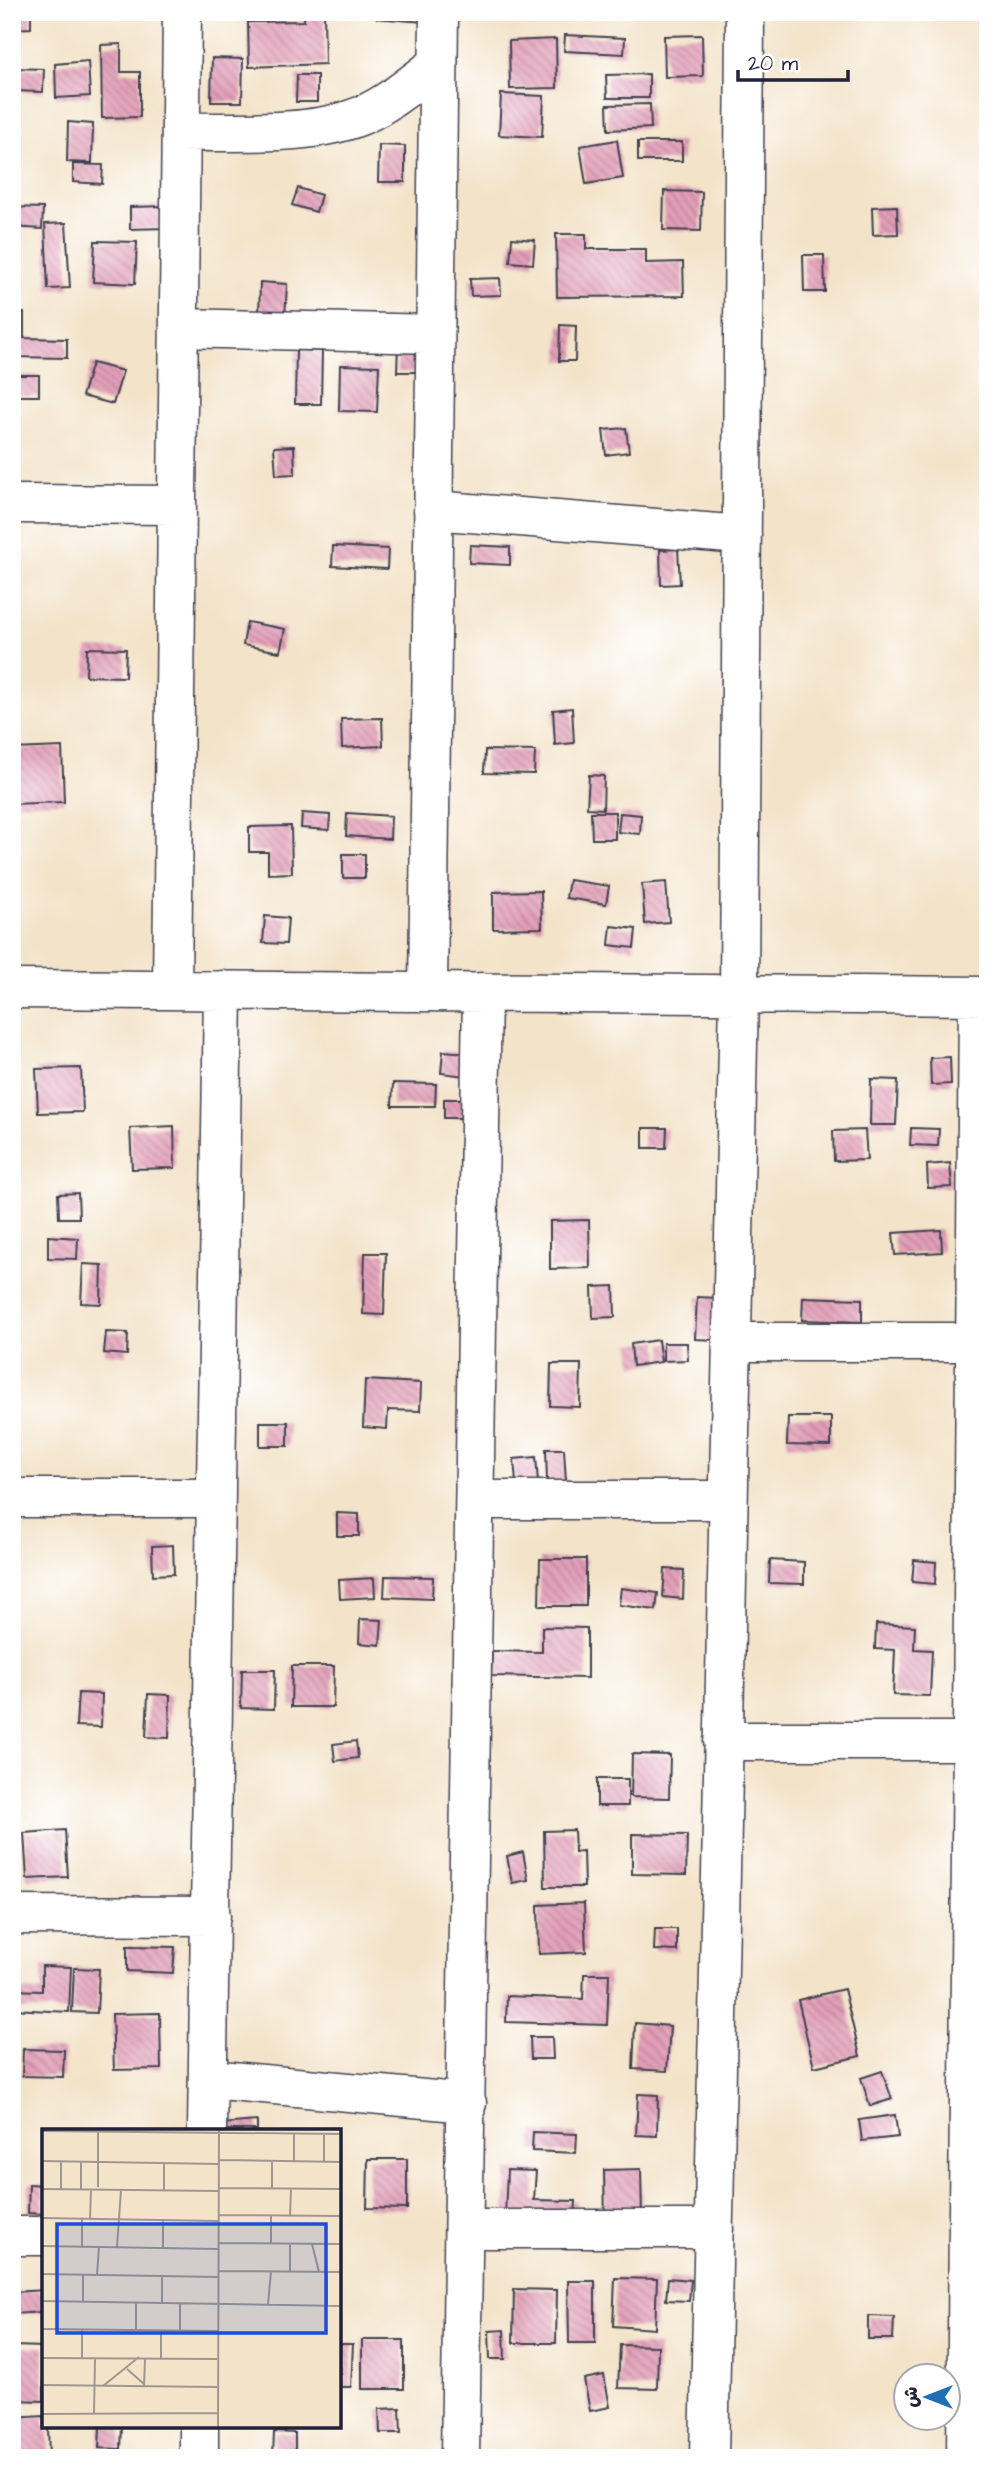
<svg xmlns="http://www.w3.org/2000/svg" width="1000" height="2470" viewBox="0 0 1000 2470" font-family="'Architects Daughter','Playpen Sans Arabic',sans-serif">
	<style>
		.building { fill: url(#building-back-hatch) }
		.lines { fill: none; stroke-linecap: round; stroke-linejoin: round }
		.minor-casing { stroke: #413f50; stroke-width: 41 }
		.minor { stroke: #fff; stroke-width: 38 }
		.inset-road { fill: none; stroke: #9f9690; stroke-width: 2 }
		.view { fill: #1d4ed8; fill-opacity: 0.15; stroke: #1d4ed8; stroke-width: 3.5 }
		.inset-edge { fill: none; stroke: #22223b; stroke-width: 3.5 }
	</style>
	<defs>
		<pattern id="building-back-hatch" width="6" height="6" patternUnits="userSpaceOnUse" patternTransform="scale(1.75)"><rect width="6" height="6" fill="#e39fb8"/><path d="M-1 5l2 2M0 0l6 6M5-1l2 2" fill="none" stroke="#b88197"/></pattern>
	</defs>
	<rect width="100%" height="100%" fill="#fff"/>
	<filter id="ink" filterUnits="userSpaceOnUse"><feTurbulence type="fractalNoise" baseFrequency=".0143" numOctaves="2"/><feDisplacementMap in="SourceGraphic" scale="14" xChannelSelector="R" yChannelSelector="G"/><feConvolveMatrix kernelMatrix="1 2 1 2 8 2 1 2 1" color-interpolation-filters="sRGB"/></filter>
	<filter id="wash" filterUnits="userSpaceOnUse"><feTurbulence type="fractalNoise" baseFrequency=".00686" numOctaves="4" result="noise"/><feDisplacementMap in="SourceGraphic" scale="28" xChannelSelector="R" yChannelSelector="G"/><feGaussianBlur stdDeviation="1.57" result="paint"/><feColorMatrix in="noise" values="0 0 0 0 0 0 0 0 0 0 0 0 0 0 0 0 0 1.4 0 .05"/><feComposite in="paint" operator="in"/></filter>
	<g filter="url(#wash)">
		<rect width="100%" height="100%" fill="#f3e3c9"/>
		<g id="blocks">
			<path class="building" d="M 12,12 L 31,12 L 31,28 L 12,29 Z
				M 304,12 L 324,12 L 325,64 L 249,67 L 248,22 L 304,21 Z
				M 378,12 L 425,12 L 424,22 L 377,18 Z
				M 565,35 L 625,38 L 624,54 L 564,51 Z
				M 702,35 L 703,76 L 665,77 L 664,36 Z
				M 556,39 L 557,88 L 510,89 L 509,41 Z
				M 121,44 L 121,72 L 140,72 L 140,117 L 102,118 L 101,45 Z
				M 212,58 L 243,59 L 242,102 L 211,102 Z
				M 88,61 L 90,96 L 56,98 L 55,64 Z
				M 12,68 L 44,69 L 43,92 L 12,91 Z
				M 649,74 L 649,98 L 607,98 L 606,75 Z
				M 297,75 L 317,75 L 317,102 L 296,102 Z
				M 501,94 L 544,96 L 542,137 L 499,135 Z
				M 650,104 L 651,128 L 608,130 L 607,105 Z
				M 68,122 L 93,124 L 92,163 L 67,162 Z
				M 617,140 L 623,178 L 586,184 L 580,146 Z
				M 638,142 L 682,142 L 682,161 L 638,161 Z
				M 379,145 L 405,146 L 405,182 L 378,182 Z
				M 73,164 L 103,165 L 102,184 L 73,182 Z
				M 298,188 L 321,195 L 316,212 L 292,205 Z
				M 664,191 L 702,192 L 701,231 L 663,230 Z
				M 166,206 L 167,228 L 130,229 L 130,207 Z
				M 897,206 L 898,234 L 873,235 L 872,207 Z
				M 12,207 L 43,208 L 42,229 L 12,227 Z
				M 66,223 L 70,288 L 48,289 L 45,224 Z
				M 556,234 L 586,234 L 586,249 L 646,249 L 646,263 L 683,262 L 684,296 L 557,297 Z
				M 512,238 L 535,240 L 533,264 L 510,262 Z
				M 95,241 L 137,242 L 135,284 L 93,282 Z
				M 803,255 L 824,255 L 825,292 L 804,292 Z
				M 500,278 L 501,295 L 471,296 L 470,279 Z
				M 260,282 L 287,284 L 285,318 L 259,317 Z
				M 12,313 L 24,313 L 24,338 L 67,339 L 67,358 L 12,357 Z
				M 560,325 L 576,326 L 575,361 L 559,361 Z
				M 398,346 L 423,348 L 422,372 L 397,372 Z
				M 296,350 L 322,351 L 321,404 L 295,404 Z
				M 92,363 L 123,371 L 113,404 L 82,396 Z
				M 340,365 L 379,366 L 377,412 L 339,411 Z
				M 12,375 L 39,375 L 39,396 L 12,396 Z
				M 626,428 L 629,452 L 606,455 L 603,430 Z
				M 294,446 L 295,474 L 276,475 L 274,447 Z
				M 470,545 L 510,547 L 510,565 L 469,563 Z
				M 333,546 L 388,549 L 387,569 L 332,566 Z
				M 678,549 L 680,584 L 661,585 L 660,550 Z
				M 247,622 L 285,629 L 280,652 L 243,645 Z
				M 87,648 L 126,649 L 125,677 L 86,676 Z
				M 572,708 L 574,743 L 555,745 L 553,710 Z
				M 382,718 L 383,746 L 342,748 L 341,719 Z
				M 62,747 L 64,802 L 12,804 L 12,749 Z
				M 485,750 L 535,751 L 534,774 L 484,773 Z
				M 589,775 L 604,776 L 603,809 L 587,808 Z
				M 591,812 L 615,812 L 615,839 L 592,839 Z
				M 302,813 L 330,815 L 329,830 L 301,828 Z
				M 347,813 L 391,816 L 390,839 L 346,836 Z
				M 620,813 L 641,815 L 640,834 L 618,832 Z
				M 291,826 L 292,873 L 268,874 L 268,852 L 249,852 L 249,827 Z
				M 343,854 L 365,854 L 365,878 L 343,878 Z
				M 569,880 L 609,886 L 606,904 L 566,898 Z
				M 666,882 L 669,922 L 645,924 L 642,884 Z
				M 541,891 L 542,928 L 493,929 L 493,892 Z
				M 265,916 L 288,918 L 286,944 L 263,943 Z
				M 611,926 L 636,929 L 634,948 L 609,945 Z
				M 443,1051 L 468,1053 L 465,1076 L 441,1073 Z
				M 950,1057 L 951,1084 L 931,1085 L 930,1058 Z
				M 81,1068 L 83,1112 L 38,1113 L 36,1069 Z
				M 871,1079 L 898,1080 L 896,1125 L 870,1125 Z
				M 393,1083 L 436,1084 L 435,1106 L 392,1106 Z
				M 444,1099 L 467,1099 L 467,1118 L 444,1118 Z
				M 174,1126 L 175,1168 L 132,1169 L 130,1128 Z
				M 643,1128 L 667,1128 L 666,1148 L 643,1148 Z
				M 911,1128 L 939,1129 L 938,1146 L 910,1145 Z
				M 865,1130 L 867,1160 L 834,1161 L 833,1131 Z
				M 950,1163 L 952,1187 L 928,1188 L 927,1165 Z
				M 78,1193 L 79,1218 L 59,1218 L 58,1194 Z
				M 589,1220 L 590,1268 L 550,1269 L 550,1221 Z
				M 941,1230 L 942,1252 L 895,1255 L 893,1233 Z
				M 48,1236 L 78,1238 L 77,1259 L 48,1258 Z
				M 365,1253 L 386,1253 L 384,1315 L 363,1314 Z
				M 83,1264 L 102,1265 L 101,1304 L 81,1303 Z
				M 614,1286 L 615,1317 L 593,1318 L 592,1287 Z
				M 697,1297 L 718,1298 L 716,1340 L 695,1339 Z
				M 803,1297 L 862,1299 L 862,1322 L 802,1320 Z
				M 106,1332 L 128,1333 L 127,1355 L 104,1353 Z
				M 658,1340 L 661,1362 L 633,1366 L 631,1344 Z
				M 663,1343 L 687,1343 L 688,1360 L 663,1361 Z
				M 551,1364 L 581,1364 L 580,1407 L 550,1406 Z
				M 365,1380 L 421,1383 L 420,1411 L 388,1410 L 387,1429 L 363,1427 Z
				M 788,1417 L 831,1417 L 831,1446 L 787,1445 Z
				M 260,1422 L 288,1422 L 288,1446 L 260,1446 Z
				M 546,1449 L 564,1449 L 566,1482 L 547,1482 Z
				M 536,1457 L 538,1482 L 516,1483 L 514,1459 Z
				M 337,1513 L 359,1514 L 359,1536 L 337,1536 Z
				M 173,1545 L 174,1574 L 153,1575 L 152,1546 Z
				M 540,1559 L 586,1559 L 586,1606 L 539,1606 Z
				M 770,1560 L 804,1562 L 804,1584 L 769,1583 Z
				M 914,1560 L 936,1562 L 935,1584 L 912,1582 Z
				M 665,1569 L 684,1570 L 683,1599 L 663,1597 Z
				M 385,1576 L 433,1577 L 432,1599 L 384,1597 Z
				M 374,1578 L 375,1597 L 340,1599 L 339,1580 Z
				M 621,1588 L 658,1593 L 656,1610 L 619,1605 Z
				M 360,1619 L 382,1620 L 380,1645 L 359,1643 Z
				M 876,1624 L 915,1626 L 914,1649 L 932,1650 L 930,1696 L 893,1695 L 895,1650 L 875,1649 Z
				M 542,1627 L 587,1628 L 587,1678 L 491,1676 L 492,1651 L 542,1652 Z
				M 292,1666 L 334,1666 L 333,1707 L 291,1707 Z
				M 242,1670 L 275,1670 L 274,1709 L 241,1708 Z
				M 78,1693 L 102,1694 L 101,1727 L 76,1726 Z
				M 148,1694 L 170,1695 L 169,1738 L 146,1737 Z
				M 356,1741 L 358,1758 L 335,1761 L 333,1744 Z
				M 632,1754 L 670,1755 L 669,1798 L 631,1797 Z
				M 597,1779 L 628,1779 L 628,1806 L 597,1806 Z
				M 65,1830 L 68,1877 L 27,1879 L 24,1833 Z
				M 574,1830 L 575,1852 L 583,1851 L 584,1887 L 545,1887 L 544,1831 Z
				M 632,1834 L 687,1835 L 686,1875 L 632,1874 Z
				M 523,1852 L 528,1880 L 512,1883 L 507,1856 Z
				M 584,1903 L 586,1952 L 539,1954 L 538,1905 Z
				M 655,1929 L 677,1929 L 677,1951 L 654,1950 Z
				M 127,1946 L 175,1947 L 173,1973 L 127,1971 Z
				M 42,1966 L 71,1967 L 69,2012 L 12,2009 L 12,1990 L 42,1991 Z
				M 74,1968 L 99,1969 L 97,2013 L 72,2012 Z
				M 584,1974 L 609,1974 L 607,2025 L 506,2022 L 507,1996 L 583,1999 Z
				M 844,1989 L 860,2056 L 814,2067 L 798,2000 Z
				M 160,2013 L 161,2069 L 114,2070 L 112,2014 Z
				M 635,2023 L 670,2026 L 667,2071 L 633,2069 Z
				M 530,2037 L 552,2037 L 553,2059 L 531,2059 Z
				M 23,2049 L 64,2050 L 63,2077 L 22,2076 Z
				M 882,2071 L 892,2099 L 870,2106 L 861,2078 Z
				M 638,2094 L 658,2095 L 657,2136 L 636,2135 Z
				M 895,2115 L 898,2137 L 862,2141 L 859,2120 Z
				M 257,2121 L 257,2130 L 221,2130 L 221,2124 Z
				M 533,2132 L 577,2134 L 576,2153 L 532,2151 Z
				M 368,2159 L 407,2159 L 407,2209 L 367,2208 Z
				M 641,2169 L 642,2220 L 605,2221 L 604,2170 Z
				M 507,2170 L 536,2171 L 534,2200 L 576,2201 L 575,2219 L 505,2216 Z
				M 29,2184 L 44,2185 L 44,2214 L 28,2213 Z
				M 615,2278 L 657,2279 L 655,2329 L 613,2326 Z
				M 668,2278 L 691,2280 L 689,2301 L 666,2300 Z
				M 568,2281 L 595,2281 L 595,2343 L 569,2343 Z
				M 514,2289 L 557,2290 L 556,2343 L 513,2343 Z
				M 44,2290 L 44,2312 L 12,2314 L 12,2292 Z
				M 868,2316 L 894,2317 L 893,2339 L 868,2339 Z
				M 504,2330 L 505,2359 L 490,2359 L 489,2331 Z
				M 362,2340 L 404,2340 L 404,2389 L 362,2389 Z
				M 340,2344 L 353,2344 L 351,2387 L 340,2387 Z
				M 620,2345 L 658,2346 L 657,2389 L 618,2388 Z
				M 12,2346 L 44,2347 L 44,2401 L 12,2400 Z
				M 604,2375 L 610,2407 L 590,2411 L 584,2379 Z
				M 400,2408 L 401,2433 L 380,2433 L 379,2409 Z
				M 44,2416 L 44,2426 L 48,2426 L 49,2458 L 12,2458 L 12,2418 Z
				M 100,2426 L 122,2426 L 121,2449 L 99,2448 Z
				M 274,2432 L 295,2433 L 295,2457 L 273,2457 Z"/>
		</g>
	</g>
	<g filter="url(#ink)">
		<use href="#blocks" fill-opacity="0" stroke="#413f50" stroke-width="2"/>
		<g class="lines">
			<g class="minor-casing">
				<path id="minor" d="M 181,132 C 234,131 302,136 352,119 C 383,109 412,83 438,64
					M 179,328 L 435,334
					M 12,504 L 177,505
					M 433,510 L 742,535
					M 12,989 L 988,996
					M 172,990 L 182,12
					M 428,992 L 439,12
					M 732,1342 L 975,1342
					M 12,1498 L 215,1498
					M 475,1500 L 728,1500
					M 723,1741 L 972,1741
					M 12,1915 L 211,1916
					M 210,2079 L 467,2103
					M 207,2130 L 223,990
					M 464,2229 L 714,2229
					M 12,2236 L 44,2236
					M 199,2458 L 199,2426
					M 460,2458 L 482,992
					M 709,2458 L 739,994 L 745,12
					M 966,2458 L 978,996"/>
			</g>
			<use href="#minor" class="minor"/>
		</g>
	</g>
	<g transform="translate(42 2129)">
		<rect width="299" height="299" fill="#f3e3c9"/>
		<path class="inset-road" d="M 0,2 L 300,5M 56,3 L 56,58M 252,4 L 252,32M 282,5 L 282,32M 177,31 L 300,33M 0,32 L 177,35M 230,32 L 230,60M 39,33 L 39,61M 122,34 L 122,62M 176,59 L 300,60M 0,60 L 176,62M 19,60 L 19,32M 176,86 L 300,87M 248,87 L 249,60M 0,89 L 176,92M 40,90 L 40,117M 48,90 L 49,60M 121,91 L 121,119M 176,114 L 300,115M 229,115 L 229,87M 270,115 L 277,143M 0,117 L 176,120M 75,118 L 79,61M 176,142 L 300,143M 248,143 L 248,115M 285,143 L 285,176M 0,145 L 176,148M 41,146 L 41,173M 55,146 L 57,118M 120,147 L 120,175M 0,172 L 300,177M 94,174 L 94,201M 138,175 L 138,202M 226,176 L 229,142M 0,200 L 176,202M 119,201 L 119,229M 0,229 L 175,230M 40,230 L 40,201M 85,240 L 102,255M 0,256 L 175,258M 61,257 L 97,228M 102,258 L 103,229M 52,284 L 53,230M 0,285 L 176,284M 176,298 L 177,1"/>
		<path class="view" d="M 15,95 L 284,95 L 284,204 L 15,204 Z"/>
		<rect width="299" height="299" class="inset-edge"/>
	</g>
	<rect width="1000" height="2470" fill="none" stroke="#fff" stroke-width="42"/>
	<g transform="translate(927 2397) rotate(270)"><circle r="33" fill="#ffffff" stroke="#a7a7b1" stroke-width="2"/>
	<path d="M0-5L12 26L0 18L-12 26Z" fill="#1f6fb2"/>
	<text y="-10" font-size="19" font-weight="bold" text-anchor="middle" fill="#22223b">ش</text>
	</g>
	<path d="M738 70v10h110v-10" fill="none" stroke="#22223b" stroke-width="3.5"/>
	<text x="748" y="70" font-size="21" fill="#22223b" stroke="#ffffff" stroke-width="5" paint-order="stroke">20 m</text>
</svg>
